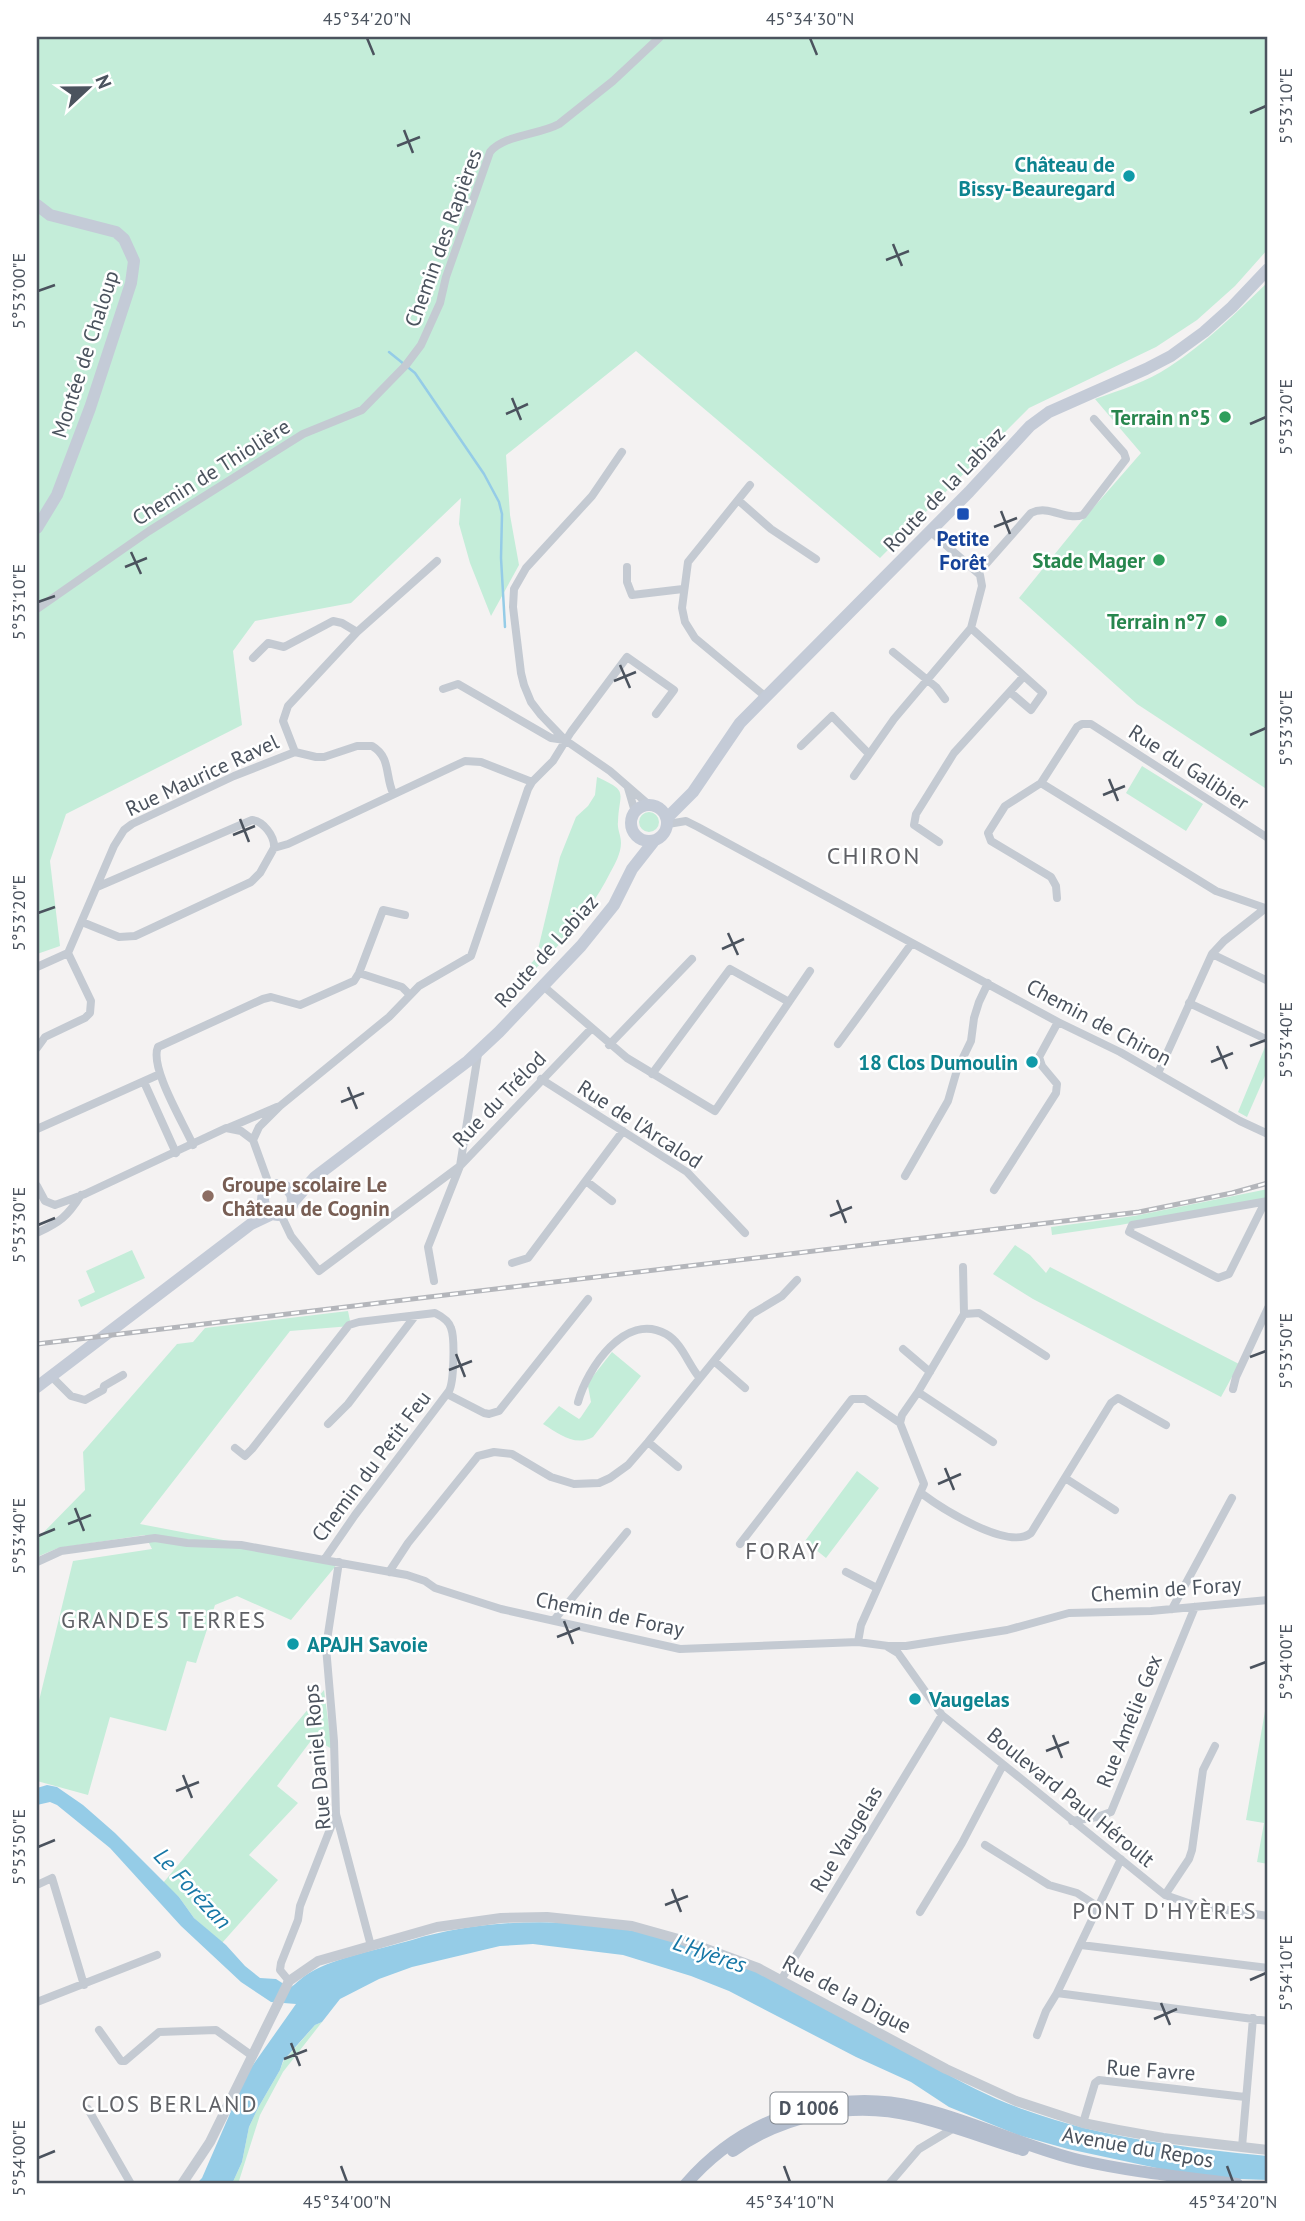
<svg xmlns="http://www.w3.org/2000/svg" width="1305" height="2221" viewBox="0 0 1305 2221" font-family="'PT Sans',sans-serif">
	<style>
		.green { fill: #c4edd9 }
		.water { fill: #95cce7 }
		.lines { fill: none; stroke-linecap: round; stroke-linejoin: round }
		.stream { stroke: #95cce7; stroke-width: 2.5 }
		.minor { stroke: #c4cad2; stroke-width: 8 }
		.tertiary { stroke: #c4cad2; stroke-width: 10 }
		.secondary { stroke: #c4cbd7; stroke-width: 12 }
		.primary { stroke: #b4bece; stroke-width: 12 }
		.rail-casing { stroke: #b4b6bb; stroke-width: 5 }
		.rail { stroke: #fff; stroke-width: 2.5; stroke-dasharray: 8; stroke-linecap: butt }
		.ticks { fill: none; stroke: #4b535e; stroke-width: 2.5 }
		.culture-dot { fill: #0f9aa8; stroke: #fff; stroke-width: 2.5 }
		.leisure-dot { fill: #2e9e5b; stroke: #fff; stroke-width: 2.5 }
		.transit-dot { fill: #1a4fb4; stroke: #fff; stroke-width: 2.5 }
		.education-dot { fill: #8d6e63; stroke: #fff; stroke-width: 2.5 }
		.labels { text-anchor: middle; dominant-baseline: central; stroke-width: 5; stroke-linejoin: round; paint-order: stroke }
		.shield { fill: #fff; stroke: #81878e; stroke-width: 2 }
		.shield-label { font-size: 19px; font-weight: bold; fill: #4b535e }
		.culture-label { font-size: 21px; font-weight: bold; fill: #0d838f; stroke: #fff; text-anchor: end }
		.street-label { font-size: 21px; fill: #4b535e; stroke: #fff }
		.leisure-label { font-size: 21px; font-weight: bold; fill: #27864d; stroke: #fff; text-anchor: end }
		.transit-label { font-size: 21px; font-weight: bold; fill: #164399; stroke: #fff }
		.education-label { font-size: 21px; font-weight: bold; fill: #785e54; stroke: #fff; text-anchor: start }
		.neighbourhood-label { font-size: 23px; letter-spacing: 2px; fill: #5f6166; stroke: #fff }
		.water-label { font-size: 23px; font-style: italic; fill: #1677a6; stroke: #fff }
		.quarter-label { font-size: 24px; letter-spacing: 2px; fill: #5f6166; stroke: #fff }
		.neatline { fill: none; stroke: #4b535e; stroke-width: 2.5 }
		.ticks-label { font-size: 18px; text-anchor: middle; fill: #4b535e }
	</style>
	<rect width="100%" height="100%" fill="#f4f2f2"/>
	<path class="green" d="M 37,37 L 1268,37 L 1268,249 L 1235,286 L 1197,320 L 1156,347 L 1029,408 L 880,558 L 636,351 L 506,455 L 510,515 L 519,565 L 491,616 L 470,563 L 459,524 L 461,498 L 351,603 L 255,621 L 233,651 L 242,725 L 66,814 L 50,861 L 60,946 L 37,954 Z
		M 1268,282 L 1268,790 L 1137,704 L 1019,598 L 1080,523 L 1141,453 L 1095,399 C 1120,390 1147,382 1169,367 C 1206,343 1237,312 1268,282 Z
		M 1142,766 L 1203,804 L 1186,831 L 1126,793 Z
		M 597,777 C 630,792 619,791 618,822 C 617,829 621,835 621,843 C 621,853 615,864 610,873 C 584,925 541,963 500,1004 L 497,1000 L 536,958 L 560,857 L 576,817 L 588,806 L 595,795 Z
		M639 822a10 10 0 1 1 20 0a10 10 0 1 1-20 0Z
		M 1265,1047 L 1268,1048 L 1268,1069 L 1247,1117 L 1238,1112 Z
		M 1268,1189 L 1268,1198 L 1120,1225 L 1052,1235 L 1051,1227 L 1134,1216 Z
		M 1015,1245 L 1030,1255 L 1046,1273 L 1050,1267 L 1239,1364 L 1221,1397 L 1033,1299 L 993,1274 Z
		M 132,1250 L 145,1278 L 81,1307 L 78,1300 L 95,1292 L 86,1271 Z
		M 348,1311 L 351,1326 L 290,1331 L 140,1524 L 339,1562 L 291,1620 L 237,1596 L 215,1605 L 196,1663 L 187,1661 L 166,1731 L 110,1717 L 88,1795 L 37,1781 L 37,1709 L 73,1561 L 152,1549 L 145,1535 L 58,1548 L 37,1557 L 37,1539 L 85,1490 L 83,1452 L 177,1344 L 193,1342 L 205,1328 Z
		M 612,1352 L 641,1376 L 593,1437 C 575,1447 559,1434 543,1424 L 559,1406 L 579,1419 L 581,1417 L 591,1402 L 588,1386 L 590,1380 Z
		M 857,1471 L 879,1488 L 826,1558 L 805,1541 Z
		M 324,1690 L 332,1749 L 313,1738 L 277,1786 L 298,1803 L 249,1855 L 278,1880 L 222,1943 L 194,1918 L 179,1897 L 163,1883 Z
		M 1265,1711 L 1268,1712 L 1268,1864 L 1257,1862 L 1264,1823 L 1246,1820 Z
		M 322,2022 L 283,2072 L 260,2115 L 238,2184 L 232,2184 L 242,2162 L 249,2127 L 258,2108 L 280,2070 L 283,2062 L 315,2025 Z"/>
	<path class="water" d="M 47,1785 L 57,1787 L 83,1805 L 115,1833 L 179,1897 L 194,1918 L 226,1945 L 245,1966 L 260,1978 L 276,1979 L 290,1988 C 297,1983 303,1976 311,1972 C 334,1958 384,1948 412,1940 C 518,1908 652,1920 752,1969 C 814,1999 873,2035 934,2067 C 963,2083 993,2099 1025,2110 C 1103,2138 1186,2148 1268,2156 L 1268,2180 L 1239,2179 L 1166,2170 L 1068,2149 L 1018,2135 L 949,2107 L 911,2082 L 856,2057 L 729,1991 L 691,1976 L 623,1955 L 533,1944 L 500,1946 L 479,1951 L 412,1967 L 379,1979 L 340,1999 L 322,2022 L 315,2025 L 283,2061 L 280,2070 L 258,2108 L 249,2127 L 242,2162 L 232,2184 L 196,2184 L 202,2178 L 248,2072 L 296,2004 L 271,2002 L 241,1982 L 181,1926 L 110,1848 L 57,1805 L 50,1802 L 37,1805 L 37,1788 Z"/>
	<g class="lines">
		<path class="stream" d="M 389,352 L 415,373 L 484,474 L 499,502 L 502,514 L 501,558 L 505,627"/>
		<path class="minor" d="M 622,452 L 592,496 L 526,568 L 514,589 L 513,607 L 521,673 L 524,685 L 531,702 L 541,715 L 565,740 L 610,771 L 648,804
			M 750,485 L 688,562 L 682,608 L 685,622 L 695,638 L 766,697
			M 738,500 L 771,529 L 816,559
			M 931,532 L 980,575 L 982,586 L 971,628 L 1024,676 L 954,753 L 916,814 L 914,825 L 939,842
			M 627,567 L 627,582 L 632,595 L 683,589
			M 978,573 L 1031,513 C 1049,504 1065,521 1083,515 L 1126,459 L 1124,453 L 1094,419
			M 37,609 L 149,531 L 303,434 L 362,410 L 406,365 L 421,345 L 440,303 L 446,277 L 490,152 C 503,135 539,135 559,124 L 613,81 L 660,37
			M 893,652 L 936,687 L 945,699
			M 253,658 L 268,643 L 284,647 L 333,621 L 342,623 L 357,632
			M 443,689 L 458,684 L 551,738 L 565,740
			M 1010,692 L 1031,710 L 1043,693 L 1024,676
			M 801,746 L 832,716 L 869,754
			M 295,752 L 283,721 L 288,706 L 357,632 L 437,561
			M 854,776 L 894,719 L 971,628
			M 1041,783 L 1216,891 L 1268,909
			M 628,788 L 635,812
			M 668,824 L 686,821 L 698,827 L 1058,1022 L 1120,1052 L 1240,1121 L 1268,1134
			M 274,848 L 288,844 L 465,761 L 481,762 L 532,782
			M 97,887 L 252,820 C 263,821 275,836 274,848
			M 1057,898 L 1056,886 L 1051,877 L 991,841 L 988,833 L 1005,806 L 1041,783 L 1077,727 L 1082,724 L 1091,724 L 1268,838
			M 82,922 L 119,937 L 135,936 L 251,882 L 260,873 L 274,848
			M 68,953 L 114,846 L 124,830 L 132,824 L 234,776 L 295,752 L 316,757 L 324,757 L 357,746 L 372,746 C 391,757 385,776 393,793
			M 1212,954 L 1268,981
			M 37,967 L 68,953
			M 359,973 L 402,987 L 410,995
			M 542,985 L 627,1058 L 715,1111 L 810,971
			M 1189,1003 L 1268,1040
			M 838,1044 L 912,943
			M 609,1045 L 692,959
			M 37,1048 L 45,1037 L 85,1018 L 90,1013 L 91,1001 L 68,953
			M 1158,1073 L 1212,954 L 1224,941 L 1267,907
			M 652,1074 L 730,969 L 789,1002
			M 541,1079 L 687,1172 L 745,1233
			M 144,1082 L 176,1153
			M 228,1128 L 277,1107
			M 37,1129 L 160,1074
			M 193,1145 C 184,1124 149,1067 158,1047 L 263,999 L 271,997 L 300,1005 L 354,981 L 359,973 L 383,910 L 405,915
			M 905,1176 L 948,1101 L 957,1070 L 971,1041 L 974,1018 L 979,1002 L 988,983
			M 586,1181 L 612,1201
			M 37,1186 L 45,1201 L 55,1205 L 85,1194 L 226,1128 L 241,1131 L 253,1140
			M 270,1187 L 253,1140 L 259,1127 L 280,1106 L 389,1017 L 419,986 L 471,956 L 528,789 L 532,782 L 553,761 L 571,732 L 627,657 L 674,690 L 656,714
			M 994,1190 L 1056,1093 L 1057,1084 L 1042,1066 L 1039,1057 L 1058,1022
			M 1265,1202 L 1229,1274 L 1218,1278 L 1129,1232 L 1132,1225 L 1268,1201
			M 281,1215 L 291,1236 L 319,1271 L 460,1166 L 478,1054
			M 37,1233 C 60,1222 67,1217 81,1195
			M 512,1263 L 528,1258 L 623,1131
			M 434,1281 L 428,1247 L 460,1166 L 591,1029
			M 964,1314 L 979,1313 L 1046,1356
			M 903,1349 L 930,1372
			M 714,1361 L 745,1388
			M 51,1376 L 71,1396 L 85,1400 L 103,1390 L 104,1386 L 123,1375
			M 1233,1389 L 1236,1377 L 1268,1308
			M 918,1392 L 993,1442
			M 447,1394 L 484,1413 L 489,1414 L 499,1411 L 588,1299
			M 578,1402 C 587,1369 625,1311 666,1334 C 682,1343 688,1364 699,1377
			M 328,1424 L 348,1404 L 415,1316
			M 648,1442 L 678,1467
			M 235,1448 L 245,1456 L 252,1449 L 349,1325 L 359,1322 L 435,1313 C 441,1316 449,1321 451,1328 C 455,1338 454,1382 449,1391 L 355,1515 L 324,1560
			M 1065,1478 L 1115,1510
			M 921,1493 C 941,1508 1008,1551 1031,1533 L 1111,1403 L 1118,1398 L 1166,1425
			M 740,1544 L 852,1399 L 865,1399 L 900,1423
			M 37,1562 L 61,1551 L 155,1538 L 187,1543 L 241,1545 L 407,1575 L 425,1581 L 435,1588 L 501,1609 L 680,1649 L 858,1642 L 888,1646 L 906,1646 L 1007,1630 L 1069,1613 L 1151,1611 L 1268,1600
			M 339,1562 L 326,1647 L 334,1741 L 336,1814 L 371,1946
			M 389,1572 L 408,1543 L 478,1456 L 494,1452 L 512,1454 L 551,1477 L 574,1484 L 599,1483 L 610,1478 L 628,1465 L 648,1442 L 752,1314 L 782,1296 L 797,1280
			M 846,1572 L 877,1588
			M 1172,1609 L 1232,1498
			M 554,1620 L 627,1532
			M 858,1642 L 861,1625 L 924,1484 L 900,1423 L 902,1415 L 918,1392 L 964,1314 L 963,1267
			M 888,1647 L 898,1653 L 942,1715 L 1165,1895 L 1194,1905 L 1268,1916
			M 1072,1821 L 1097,1817 L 1111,1812 L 1195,1607
			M 985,1845 L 1049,1885 L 1077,1893 L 1097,1906
			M 37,1885 L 52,1878 L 84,1985
			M 1165,1895 L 1189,1859 L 1192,1850 L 1203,1770 L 1215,1746
			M 920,1912 L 962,1843 L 1003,1765
			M 1081,1945 L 1268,1968
			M 781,1980 L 942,1715
			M 289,1981 L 280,1970 L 281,1963 L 298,1920 L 300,1906 L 336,1814
			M 1057,1993 L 1121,1859
			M 37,2002 L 157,1955
			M 99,2030 L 121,2061 L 125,2061 L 159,2032 L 216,2030 L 251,2055
			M 1037,2035 L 1046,2011 L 1057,1993 L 1268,2021
			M 88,2109 L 131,2184
			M 1083,2123 L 1095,2083 L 1099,2080 L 1245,2097
			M 1242,2147 L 1253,2018
			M 889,2184 L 919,2149 L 954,2128"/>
		<path class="tertiary" d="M 182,2184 L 210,2142 L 289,1981 L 318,1961 L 437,1927 L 501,1918 L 547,1917 L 632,1926 L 682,1940 L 758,1968 L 946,2069 L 1016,2101 L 1083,2123 L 1118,2130 L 1163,2138 L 1268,2150"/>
		<path class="secondary" d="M 37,205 L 50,215 L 116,232 L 124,239 L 134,261 L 131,283 L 90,408 L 57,495 L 37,528
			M631 823a18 18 0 1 1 36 0a18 18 0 1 1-36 0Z
			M 667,818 L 693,792 L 740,723 L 969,492 L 1030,426 L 1049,412 L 1146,369 L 1171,356 L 1204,332 L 1232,307 L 1268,269
			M263 1200a15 15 0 1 1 30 0a15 15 0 1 1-30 0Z
			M 293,1202 L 315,1177 L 468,1061 L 499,1032 L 581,946 L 614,905 L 632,869 L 654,841
			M 37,1387 L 251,1224 L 272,1214"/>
		<path class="primary" d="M 733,2151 C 784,2114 853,2101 914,2116 C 951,2125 987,2139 1023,2150
			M 686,2184 C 742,2119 831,2087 916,2107 C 972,2120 1024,2147 1079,2160 C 1131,2172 1184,2177 1237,2184"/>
		<g class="rail-casing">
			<path id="rail" d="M 37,1344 L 1139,1212 L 1232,1193 L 1268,1183"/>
		</g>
		<use href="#rail" class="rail"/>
	</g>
	<path class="ticks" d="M 367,38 L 374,55M 810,38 L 817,55M 1250,113 L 1266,106M 404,130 L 413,153M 397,146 L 420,137M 893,244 L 902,266M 886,260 L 909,251M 38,291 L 55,285M 512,398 L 521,420M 506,414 L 528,404M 1250,424 L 1266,417M 1001,511 L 1010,534M 994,527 L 1017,518M 131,552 L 141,574M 125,567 L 147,558M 38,602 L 55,596M 620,665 L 630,688M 614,681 L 636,672M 1250,735 L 1266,728M 1109,779 L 1118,801M 1103,795 L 1125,786M 240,819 L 249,842M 233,835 L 255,826M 38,913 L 55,907M 728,933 L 738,955M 722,949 L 744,939M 1217,1046 L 1227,1069M 1250,1046 L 1266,1040M 1211,1062 L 1233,1053M 348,1087 L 357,1109M 341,1102 L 364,1093M 837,1200 L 846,1223M 830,1216 L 852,1207M 38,1225 L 55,1218M 456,1354 L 465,1377M 1250,1357 L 1266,1351M 449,1370 L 472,1361M 945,1468 L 954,1490M 938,1484 L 961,1474M 75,1508 L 84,1531M 68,1524 L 91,1515M 38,1536 L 55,1529M 564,1621 L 573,1644M 557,1637 L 580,1628M 1250,1668 L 1266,1662M 1053,1735 L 1062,1758M 1046,1751 L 1069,1742M 183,1775 L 192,1798M 176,1791 L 199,1782M 38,1847 L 55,1840M 672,1889 L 681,1912M 665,1905 L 688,1896M 1250,1980 L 1266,1973M 1161,2003 L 1170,2025M 1154,2019 L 1177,2009M 291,2043 L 300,2066M 284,2059 L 307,2050M 38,2158 L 55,2151M 341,2166 L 347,2182M 784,2166 L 790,2182M 1227,2166 L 1233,2182"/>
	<g class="culture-dot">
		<circle cx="1129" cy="176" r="7"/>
		<circle cx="1032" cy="1062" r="7"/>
		<circle cx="293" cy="1644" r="7"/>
		<circle cx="915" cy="1699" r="7"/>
	</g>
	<g class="leisure-dot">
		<circle cx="1225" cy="417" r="7"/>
		<circle cx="1159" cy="560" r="7"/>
		<circle cx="1221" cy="621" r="7"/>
	</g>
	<rect class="transit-dot" x="956" y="507" width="14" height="14" rx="3.5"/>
	<circle class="education-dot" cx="208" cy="1196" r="7"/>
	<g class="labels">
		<rect class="shield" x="770.5" y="2092.5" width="77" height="31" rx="5"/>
		<g class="shield-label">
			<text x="809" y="2108">D 1006</text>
		</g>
		<g class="culture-label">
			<text x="1115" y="164">Château de<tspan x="1115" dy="24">Bissy-Beauregard</tspan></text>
			<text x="1018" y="1062">18 Clos Dumoulin</text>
			<text x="307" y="1644" text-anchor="start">APAJH Savoie</text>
			<text x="929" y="1699" text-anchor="start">Vaugelas</text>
		</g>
		<g class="street-label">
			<text transform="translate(443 238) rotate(-70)">Chemin des Rapières</text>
			<text transform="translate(85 354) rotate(-72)">Montée de Chaloup</text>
			<text transform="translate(211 472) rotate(-32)">Chemin de Thiolière</text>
			<text transform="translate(944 489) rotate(-46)">Route de la Labiaz</text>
			<text transform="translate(1189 767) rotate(33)">Rue du Galibier</text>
			<text transform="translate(202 775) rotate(-25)">Rue Maurice Ravel</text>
			<text transform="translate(546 951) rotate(-48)">Route de Labiaz</text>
			<text transform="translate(1099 1022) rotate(28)">Chemin de Chiron</text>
			<text transform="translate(499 1099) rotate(-46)">Rue du Trélod</text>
			<text transform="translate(640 1124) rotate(33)">Rue de l'Arcalod</text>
			<text transform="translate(371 1466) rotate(-53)">Chemin du Petit Feu</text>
			<text transform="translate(1166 1589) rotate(-4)">Chemin de Foray</text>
			<text transform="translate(610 1614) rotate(12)">Chemin de Foray</text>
			<text transform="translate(1129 1721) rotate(-68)">Rue Amélie Gex</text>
			<text transform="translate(317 1757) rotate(-95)">Rue Daniel Rops</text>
			<text transform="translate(1071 1797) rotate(39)">Boulevard Paul Héroult</text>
			<text transform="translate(846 1839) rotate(-59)">Rue Vaugelas</text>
			<text transform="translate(847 1994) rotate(28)">Rue de la Digue</text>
			<text transform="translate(1151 2070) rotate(4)">Rue Favre</text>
			<text transform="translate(1138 2147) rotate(10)">Avenue du Repos</text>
		</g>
		<g class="leisure-label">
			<text x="1211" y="417">Terrain n°5</text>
			<text x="1145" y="560">Stade Mager</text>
			<text x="1207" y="621">Terrain n°7</text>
		</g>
		<g class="transit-label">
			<text x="963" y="538">Petite<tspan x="963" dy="24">Forêt</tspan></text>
		</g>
		<g class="education-label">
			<text x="222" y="1184">Groupe scolaire Le<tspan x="222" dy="24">Château de Cognin</tspan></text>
		</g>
		<g class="neighbourhood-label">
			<text x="783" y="1550">FORAY</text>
			<text x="164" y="1619">GRANDES TERRES</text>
			<text x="1165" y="1910">PONT D'HYÈRES</text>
			<text x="170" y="2103">CLOS BERLAND</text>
		</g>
		<g class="water-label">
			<text transform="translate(193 1888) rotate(47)">Le Forézan</text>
			<text transform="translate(710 1953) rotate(19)">L'Hyères</text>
		</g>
		<g class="quarter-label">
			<text x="874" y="855">CHIRON</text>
		</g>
	</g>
	<rect width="1305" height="2221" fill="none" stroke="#ffffff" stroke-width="77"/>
	<g transform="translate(88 88) rotate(68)" stroke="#ffffff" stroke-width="5" paint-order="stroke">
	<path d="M0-5L12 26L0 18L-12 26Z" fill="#4b535e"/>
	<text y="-10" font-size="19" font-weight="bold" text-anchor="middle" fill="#4b535e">N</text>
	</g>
	<rect x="38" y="38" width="1228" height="2144" class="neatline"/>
	<g class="ticks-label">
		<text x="367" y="25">45°34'20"N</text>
		<text x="810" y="25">45°34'30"N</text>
		<text transform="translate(1286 106) rotate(-90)" y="6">5°53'10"E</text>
		<text transform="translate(19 291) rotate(-90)" y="6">5°53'00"E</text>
		<text transform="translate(1286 417) rotate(-90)" y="6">5°53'20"E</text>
		<text transform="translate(19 602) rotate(-90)" y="6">5°53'10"E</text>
		<text transform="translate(1286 728) rotate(-90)" y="6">5°53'30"E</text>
		<text transform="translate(19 913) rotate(-90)" y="6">5°53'20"E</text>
		<text transform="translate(1286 1040) rotate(-90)" y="6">5°53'40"E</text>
		<text transform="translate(19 1225) rotate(-90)" y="6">5°53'30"E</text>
		<text transform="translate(1286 1351) rotate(-90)" y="6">5°53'50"E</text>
		<text transform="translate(19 1536) rotate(-90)" y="6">5°53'40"E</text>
		<text transform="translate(1286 1662) rotate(-90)" y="6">5°54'00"E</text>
		<text transform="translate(19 1847) rotate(-90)" y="6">5°53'50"E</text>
		<text transform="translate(1286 1973) rotate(-90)" y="6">5°54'10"E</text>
		<text transform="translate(19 2158) rotate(-90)" y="6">5°54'00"E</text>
		<text x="347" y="2208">45°34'00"N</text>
		<text x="790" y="2208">45°34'10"N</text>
		<text x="1233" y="2208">45°34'20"N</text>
	</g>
</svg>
